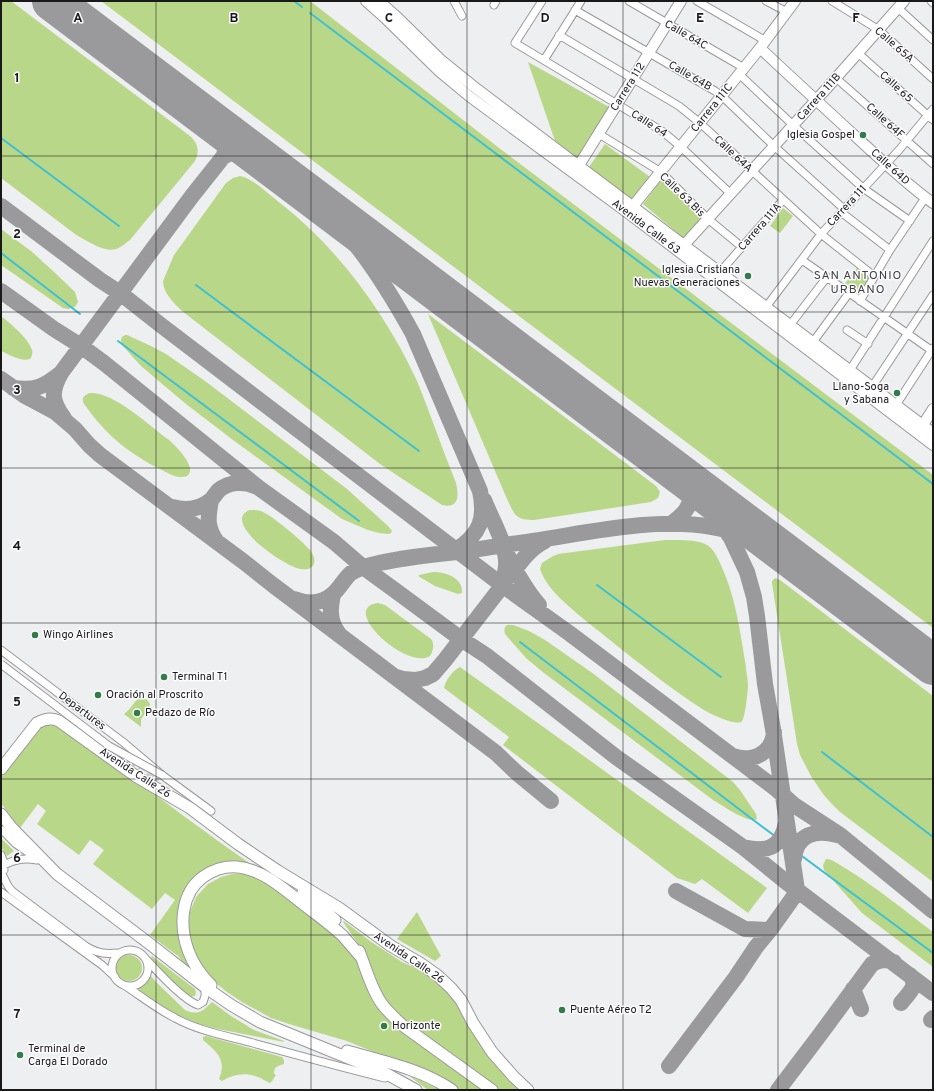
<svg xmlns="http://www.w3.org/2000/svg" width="934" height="1091" viewBox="0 0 934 1091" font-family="Overpass,sans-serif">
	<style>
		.green { fill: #b9d788 }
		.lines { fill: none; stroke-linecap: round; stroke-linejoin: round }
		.stream { stroke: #3ec0d2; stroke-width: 2 }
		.taxiway { stroke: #9a9a9c; stroke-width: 16 }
		.runway { stroke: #9a9a9c; stroke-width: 40 }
		.street-tunnel { stroke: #cecfd1; stroke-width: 7; stroke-dasharray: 7 3.5; stroke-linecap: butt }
		.street-casing { stroke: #99999c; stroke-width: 9 }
		.secondary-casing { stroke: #99999c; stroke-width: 12 }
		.primary-casing { stroke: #99999c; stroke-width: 13 }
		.street { stroke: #fff; stroke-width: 7 }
		.secondary { stroke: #fff; stroke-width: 10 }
		.primary { stroke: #fff; stroke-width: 11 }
		.street-bridge-casing { stroke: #99999c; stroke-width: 9; stroke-linecap: butt }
		.street-bridge { stroke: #fff; stroke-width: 7 }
		.grid { fill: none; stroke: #19191a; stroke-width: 1; stroke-opacity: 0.55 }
		.poi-dot { fill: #337b48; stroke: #fcfcff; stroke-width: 1.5 }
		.labels { text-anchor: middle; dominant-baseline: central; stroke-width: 3; stroke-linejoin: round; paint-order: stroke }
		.street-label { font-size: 11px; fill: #19191a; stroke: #fcfcff }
		.poi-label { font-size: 11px; fill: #19191a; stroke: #fcfcff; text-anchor: start }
		.neighbourhood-label { font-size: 12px; letter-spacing: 1px; fill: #404043; stroke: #fcfcff }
		.grid-label { font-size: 13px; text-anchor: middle; font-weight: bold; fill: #19191a; stroke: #fcfcff; stroke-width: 3; stroke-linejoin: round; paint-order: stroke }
	</style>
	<rect width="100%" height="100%" fill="#eeeff1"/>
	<path class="green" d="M 1,1 L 11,1 L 190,136 C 198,143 200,151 195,161 L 130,240 C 125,243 121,248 116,249 C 105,253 85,240 75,234 L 1,178 Z
		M 101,1 L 310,1 L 503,151 L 933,475 L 933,628 Z
		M 528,62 L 611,108 L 579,159 L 555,141 Z
		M 605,144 L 650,177 L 631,200 L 589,167 Z
		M 240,176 C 253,178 269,195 280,203 C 338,248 386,314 417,381 C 431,415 442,449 456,483 C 459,496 459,509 442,505 L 380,464 L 182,311 C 174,303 163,293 163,281 L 174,255 L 226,183 L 233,178 Z
		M 662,179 L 702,220 L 683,238 L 643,204 Z
		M 783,208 L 793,216 L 780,233 L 770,226 Z
		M 1,229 L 31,251 L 53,271 L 75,292 L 78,302 L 75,307 L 68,309 L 63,308 L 1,265 Z
		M 857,268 L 871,278 L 859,297 L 843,286 Z
		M 428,314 L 656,486 L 660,492 L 658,498 L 651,502 L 534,520 C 515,520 515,515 507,499 Z
		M 1,316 C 10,323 29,339 32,350 C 33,353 32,356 30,359 C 21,362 10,355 1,351 Z
		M 127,335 L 151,346 L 166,354 L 205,381 L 347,489 L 388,526 L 392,531 L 391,533 L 389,534 L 379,533 L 368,530 L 342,519 L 233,440 L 186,404 L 141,366 L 122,345 C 120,340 121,335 127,335 Z
		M 90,393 C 113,391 150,426 169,440 C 175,445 197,467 188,475 C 186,477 182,477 179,477 C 172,476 166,472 160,469 C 137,458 115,442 99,423 C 93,417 89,410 84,404 C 81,398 84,395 90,393 Z
		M 249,510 C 254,510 257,510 261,511 C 273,516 301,540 310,550 C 318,560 315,571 301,569 C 285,567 221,523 249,510 Z
		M 665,540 C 677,540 697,539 707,545 C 714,549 717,557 721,565 C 736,598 740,631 746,667 C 746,673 748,679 748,685 C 748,690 745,721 741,722 C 733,725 711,714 704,710 C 675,692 648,670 621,649 C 602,633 581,618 563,601 C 554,593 544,581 540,569 L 542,563 L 553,556 L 558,554 Z
		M 433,572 C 445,572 463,577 462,593 L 458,594 L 435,586 L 418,576 L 419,575 Z
		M 775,578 L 780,580 L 933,696 L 933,882 L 840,812 L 830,802 L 823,794 L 811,776 L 800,755 L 797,744 L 772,583 L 772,581 Z
		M 378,603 L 385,605 L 431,639 C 435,644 433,651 430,656 C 407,671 338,608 378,603 Z
		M 507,625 L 513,625 L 529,631 L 545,640 L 591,672 L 733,782 L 740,790 L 756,814 L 757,819 C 748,824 722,805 713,800 L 544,673 L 526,658 L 505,634 C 504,631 504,627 507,625 Z
		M 460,667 L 767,888 L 748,913 L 702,879 L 695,884 L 677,878 L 503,745 L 509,737 L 444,688 C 445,681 453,670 460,667 Z
		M 139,698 C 143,698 146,698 149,702 C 153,708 143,714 141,720 C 141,722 141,725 141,727 L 124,714 C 130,710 133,703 139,698 Z
		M 56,723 C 123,769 188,821 255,867 L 219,866 L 182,904 L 198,979 L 178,956 L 150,935 L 175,900 L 165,893 L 152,909 L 93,864 L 104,850 L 90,840 L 79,855 L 37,824 L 46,811 L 38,804 L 20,828 L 3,806 L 1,803 L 1,779 L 2,776 L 40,727 L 45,725 Z
		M 1,838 L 14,851 L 7,856 L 1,847 Z
		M 826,859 C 833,859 839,865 845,868 C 876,887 904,910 933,932 L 933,967 L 862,913 L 824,870 L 823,865 Z
		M 232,874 L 245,874 L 266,880 L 342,938 L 353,954 L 358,964 L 372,1000 L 389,1020 L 483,1090 L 459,1090 L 449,1083 L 347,1041 L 289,1024 L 271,1018 L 242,1002 L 227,992 L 207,976 L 193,951 L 188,931 L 190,912 L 196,897 L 208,884 L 221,877 Z
		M 417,912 L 441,956 L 435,961 L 397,939 Z
		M 344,921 L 370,941 L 402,962 L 429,974 L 448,989 L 524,1090 L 500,1090 L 395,1013 L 386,1004 L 357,942 L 343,922 Z
		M116 968a13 13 0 1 1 26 0a13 13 0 1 1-26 0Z
		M 152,956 L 195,989 L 196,993 L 195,996 L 190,997 L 162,972 L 151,958 Z
		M 150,975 L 156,982 L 185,1010 C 198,1016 203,1011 212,1002 L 231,1016 L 254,1030 L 284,1041 L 284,1042 L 213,1028 L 199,1024 L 174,1013 L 135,989 C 143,986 147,982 150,975 Z
		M 206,1036 L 282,1057 L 284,1060 L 284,1064 C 278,1066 274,1066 274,1074 L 276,1075 L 272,1081 L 270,1083 C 265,1081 260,1077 255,1076 C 243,1072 232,1075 222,1081 L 219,1079 C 227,1060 217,1052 203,1040 L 203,1037 Z
		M 408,1075 L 441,1090 L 428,1090 Z"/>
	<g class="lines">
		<path class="stream" d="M 294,1 L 302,7
			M 310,13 L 933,484
			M 1,138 L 119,226
			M 1,253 L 80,314
			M 196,285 L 419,451
			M 118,341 L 359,521
			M 597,585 L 721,677
			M 520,642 L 752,819 L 933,953
			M 822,752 L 933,837"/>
		<path class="taxiway" d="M 221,128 C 228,138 228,147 223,157
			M 292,182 C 314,203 341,225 359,249 C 379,275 397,305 413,334 L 480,491 C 486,519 480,534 456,550
			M 1,206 L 100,280 L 120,293 L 162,326 L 502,585 L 569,633 L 775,788 L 794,805 L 840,835 L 933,911
			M 1,291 L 54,329 L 81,346 L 104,363 L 259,488 L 334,542 L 363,567 L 396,591 L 461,639 L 487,656 L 616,757 L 743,847 L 785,881 L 933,993
			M 61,373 C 51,391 51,401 64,418
			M 1,379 L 25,396 L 55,412 L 75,429 L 89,445 L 100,455 L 244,562 L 273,585 L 496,753 L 517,773 L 551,801
			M 13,388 C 35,391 44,387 61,373 L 192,196 L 223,157 L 232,152 L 237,151 L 250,151 L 254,153
			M 211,500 C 208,517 206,527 217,542
			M 172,507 C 186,511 199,510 211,500 C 214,497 216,493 219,490 C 229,482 243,481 255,486
			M 671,524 C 681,516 693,507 690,492 C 689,488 688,484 687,480
			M 507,554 C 516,572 526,590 539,605
			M 510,576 C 520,563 530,548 545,541
			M 333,594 C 331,605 329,615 334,626 C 335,628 337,631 339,634
			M 294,599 C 307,604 322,604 333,594 C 340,588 344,579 351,573 C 357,569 364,567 371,565 C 399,558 428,555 457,552 C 475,550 493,547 511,544 C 576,536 648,516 712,527 C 742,532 769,548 796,561
			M 396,677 L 403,679 L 415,680 L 425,678 L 433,674 L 445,660 L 499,590 C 503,581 507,571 506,561 C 505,541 491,518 484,500
			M 733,756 C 746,761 760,758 769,747 C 772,742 774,738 774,732
			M 743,847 C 767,853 781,848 786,823
			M 794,859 C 796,834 816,829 837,835
			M 676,891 L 745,929 L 770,930
			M 853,989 L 861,1009
			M 901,1003 C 908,994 919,986 910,975
			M 931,1020 L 933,1018
			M 669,1066 L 736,977 L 756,947 L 770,930 L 790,902 L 796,893 L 797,890 L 773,729 L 765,684 L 757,616 L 754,597 L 747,572 L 731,538 L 694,485
			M 778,1090 L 819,1036 L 872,964 C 880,960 885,959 894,962"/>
		<path class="runway" d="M 52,1 L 933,665"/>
		<path class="street-tunnel" d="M 101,744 L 134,766
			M 131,760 L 158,781"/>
		<g class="street-casing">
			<path id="street" d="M 454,1 L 462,16
				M 542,1 L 515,43 L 662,131 L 681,147 L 731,194
				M 629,1 L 744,68
				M 697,1 L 766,41
				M 766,1 L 787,12
				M 832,1 L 879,30 L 933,79
				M 931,1 L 933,3
				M 494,5 L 496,1
				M 898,8 L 933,40
				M 575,10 L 715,91 L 723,97 L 774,146 L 844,209
				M 559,35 L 679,106 L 700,123 L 821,234 L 874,276
				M 858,53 L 933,120
				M 544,60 L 581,1
				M 739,74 L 793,125 L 863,188 L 910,221
				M 836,78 L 933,164
				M 599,134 L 661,172 L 708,219 L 742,247
				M 841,212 L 890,250
				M 802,260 L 931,350
				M 720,272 L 783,200
				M 860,301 L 890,250 L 925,198
				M 766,307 L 821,234 L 899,150 L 933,109
				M 790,325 L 827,277
				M 847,330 L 868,344
				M 813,342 L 849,293
				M 850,370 L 933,241
				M 872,387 L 933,295
				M 896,405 L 933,348
				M 1,650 L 123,742 L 162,775 L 211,811
				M 2,830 L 16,844 L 36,858
				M 1,855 L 3,860 L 4,870
				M 4,865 C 15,859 24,858 37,860
				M 2,874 L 8,886 L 12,891 L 87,947 C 99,954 106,954 119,953
				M 1,892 L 102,965 L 115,977
				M112 968a18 18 0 1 1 36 0a18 18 0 1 1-36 0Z
				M 146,959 C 158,972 183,1000 198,1005 L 203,1002 L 205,996 L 205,987
				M 124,985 C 141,996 157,1009 175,1018 C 199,1031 227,1036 253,1043 C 297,1055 341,1067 385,1078"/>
		</g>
		<g class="secondary-casing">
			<path id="secondary" d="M 366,1 L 384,17 L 440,72 L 469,96 L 628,213 L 933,445
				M 379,1 L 398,18 L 442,61 L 473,86 L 933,433
				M 760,48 C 795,81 830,113 866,146 C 887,165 909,186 933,203
				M 576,170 L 681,1
				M 629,211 L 760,48 L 795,1
				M 684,245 L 827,88 L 904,1
				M 919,431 L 933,409"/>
		</g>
		<g class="primary-casing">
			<path id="primary" d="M 1,769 L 37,723 C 44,719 51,717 59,721 L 137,777 L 190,808 L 238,844 L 278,871 L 339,908 L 391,946 L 420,963 L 437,975 L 451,988 L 461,1000 L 473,1023 L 492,1052 L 514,1077 L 528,1090
				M 1,814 L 11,827 L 57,874 L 146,941 L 205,987 L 231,1005 L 260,1022 L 385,1073 L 416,1090
				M 303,892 L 335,920
				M 359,951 C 366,968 371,989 382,1004 C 388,1012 395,1018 402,1025 L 492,1090
				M 211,985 C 201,976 192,962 188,950 C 179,925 181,893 203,877 C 213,870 225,866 237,867 C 262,869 284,889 303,904 C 316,914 330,924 343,936 C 349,943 355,950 361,957
				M 347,1051 C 382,1061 421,1069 452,1090"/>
		</g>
		<use href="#street" class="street"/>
		<use href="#secondary" class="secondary"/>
		<use href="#primary" class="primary"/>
		<g class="street-bridge-casing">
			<path id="street-bridge" d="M 1,664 L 109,746 L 162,775"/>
		</g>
		<use href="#street-bridge" class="street-bridge"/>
	</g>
	<path class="grid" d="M 156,1 L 156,1090M 311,1 L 311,1090M 467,1 L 467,1090M 623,1 L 623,1090M 778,1 L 778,1090M 1,156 L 933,156M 1,312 L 933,312M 1,468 L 933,468M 1,623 L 933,623M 1,779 L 933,779M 1,935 L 933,935"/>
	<g class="poi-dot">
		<circle cx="863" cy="135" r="4"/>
		<circle cx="748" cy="276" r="4"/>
		<circle cx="897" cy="393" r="4"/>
		<circle cx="35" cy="635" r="4"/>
		<circle cx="164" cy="677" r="4"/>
		<circle cx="98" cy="695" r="4"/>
		<circle cx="137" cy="713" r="4"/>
		<circle cx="562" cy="1010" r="4"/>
		<circle cx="384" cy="1026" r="4"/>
		<circle cx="20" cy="1055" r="4"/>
	</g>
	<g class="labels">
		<g class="street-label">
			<text transform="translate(686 35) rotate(30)">Calle 64C</text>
			<text transform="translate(894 45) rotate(41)">Calle 65A</text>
			<text transform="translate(690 76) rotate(30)">Calle 64B</text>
			<text transform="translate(628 87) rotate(-58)">Carrera 112</text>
			<text transform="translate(896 87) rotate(42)">Calle 65</text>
			<text transform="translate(819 97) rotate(-48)">Carrera 111B</text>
			<text transform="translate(712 108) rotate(-51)">Carrera 111C</text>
			<text transform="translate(885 121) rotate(42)">Calle 64F</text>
			<text transform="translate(649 124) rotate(33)">Calle 64</text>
			<text transform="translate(733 154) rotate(43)">Calle 64A</text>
			<text transform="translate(890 167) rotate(42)">Calle 64D</text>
			<text transform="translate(682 195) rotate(44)">Calle 63 Bis</text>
			<text transform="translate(847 206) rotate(-47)">Carrera 111</text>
			<text transform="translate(646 227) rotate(37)">Avenida Calle 63</text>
			<text transform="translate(760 227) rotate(-49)">Carrera 111A</text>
			<text transform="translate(82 711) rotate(37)">Departures</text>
			<text transform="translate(135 773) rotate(33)">Avenida Calle 26</text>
			<text transform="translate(409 958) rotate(34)">Avenida Calle 26</text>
		</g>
		<g class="poi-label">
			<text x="855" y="135" text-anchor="end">Iglesia Gospel</text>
			<text x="740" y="270" text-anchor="end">Iglesia Cristiana<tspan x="740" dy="13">Nuevas Generaciones</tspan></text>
			<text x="889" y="387" text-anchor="end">Llano-Soga<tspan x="889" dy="13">y Sabana</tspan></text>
			<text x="43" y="635">Wingo Airlines</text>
			<text x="172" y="677">Terminal T1</text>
			<text x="106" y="695">Oración al Proscrito</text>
			<text x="145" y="713">Pedazo de Río</text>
			<text x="570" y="1010">Puente Aéreo T2</text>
			<text x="392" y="1026">Horizonte</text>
			<text x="28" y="1049">Terminal de<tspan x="28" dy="13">Carga El Dorado</tspan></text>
		</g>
		<g class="neighbourhood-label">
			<text x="858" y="276">SAN ANTONIO<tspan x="858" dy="14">URBANO</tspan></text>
		</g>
	</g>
	<g class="grid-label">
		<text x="78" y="22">A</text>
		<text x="234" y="22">B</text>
		<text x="389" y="22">C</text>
		<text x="545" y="22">D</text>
		<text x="700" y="22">E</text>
		<text x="856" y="22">F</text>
		<text x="17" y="82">1</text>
		<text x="17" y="238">2</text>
		<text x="17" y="394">3</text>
		<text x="17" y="550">4</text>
		<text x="17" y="706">5</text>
		<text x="17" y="862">6</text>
		<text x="17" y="1018">7</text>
	</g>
	<rect width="934" height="1091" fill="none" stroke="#19191a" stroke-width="4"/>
</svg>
